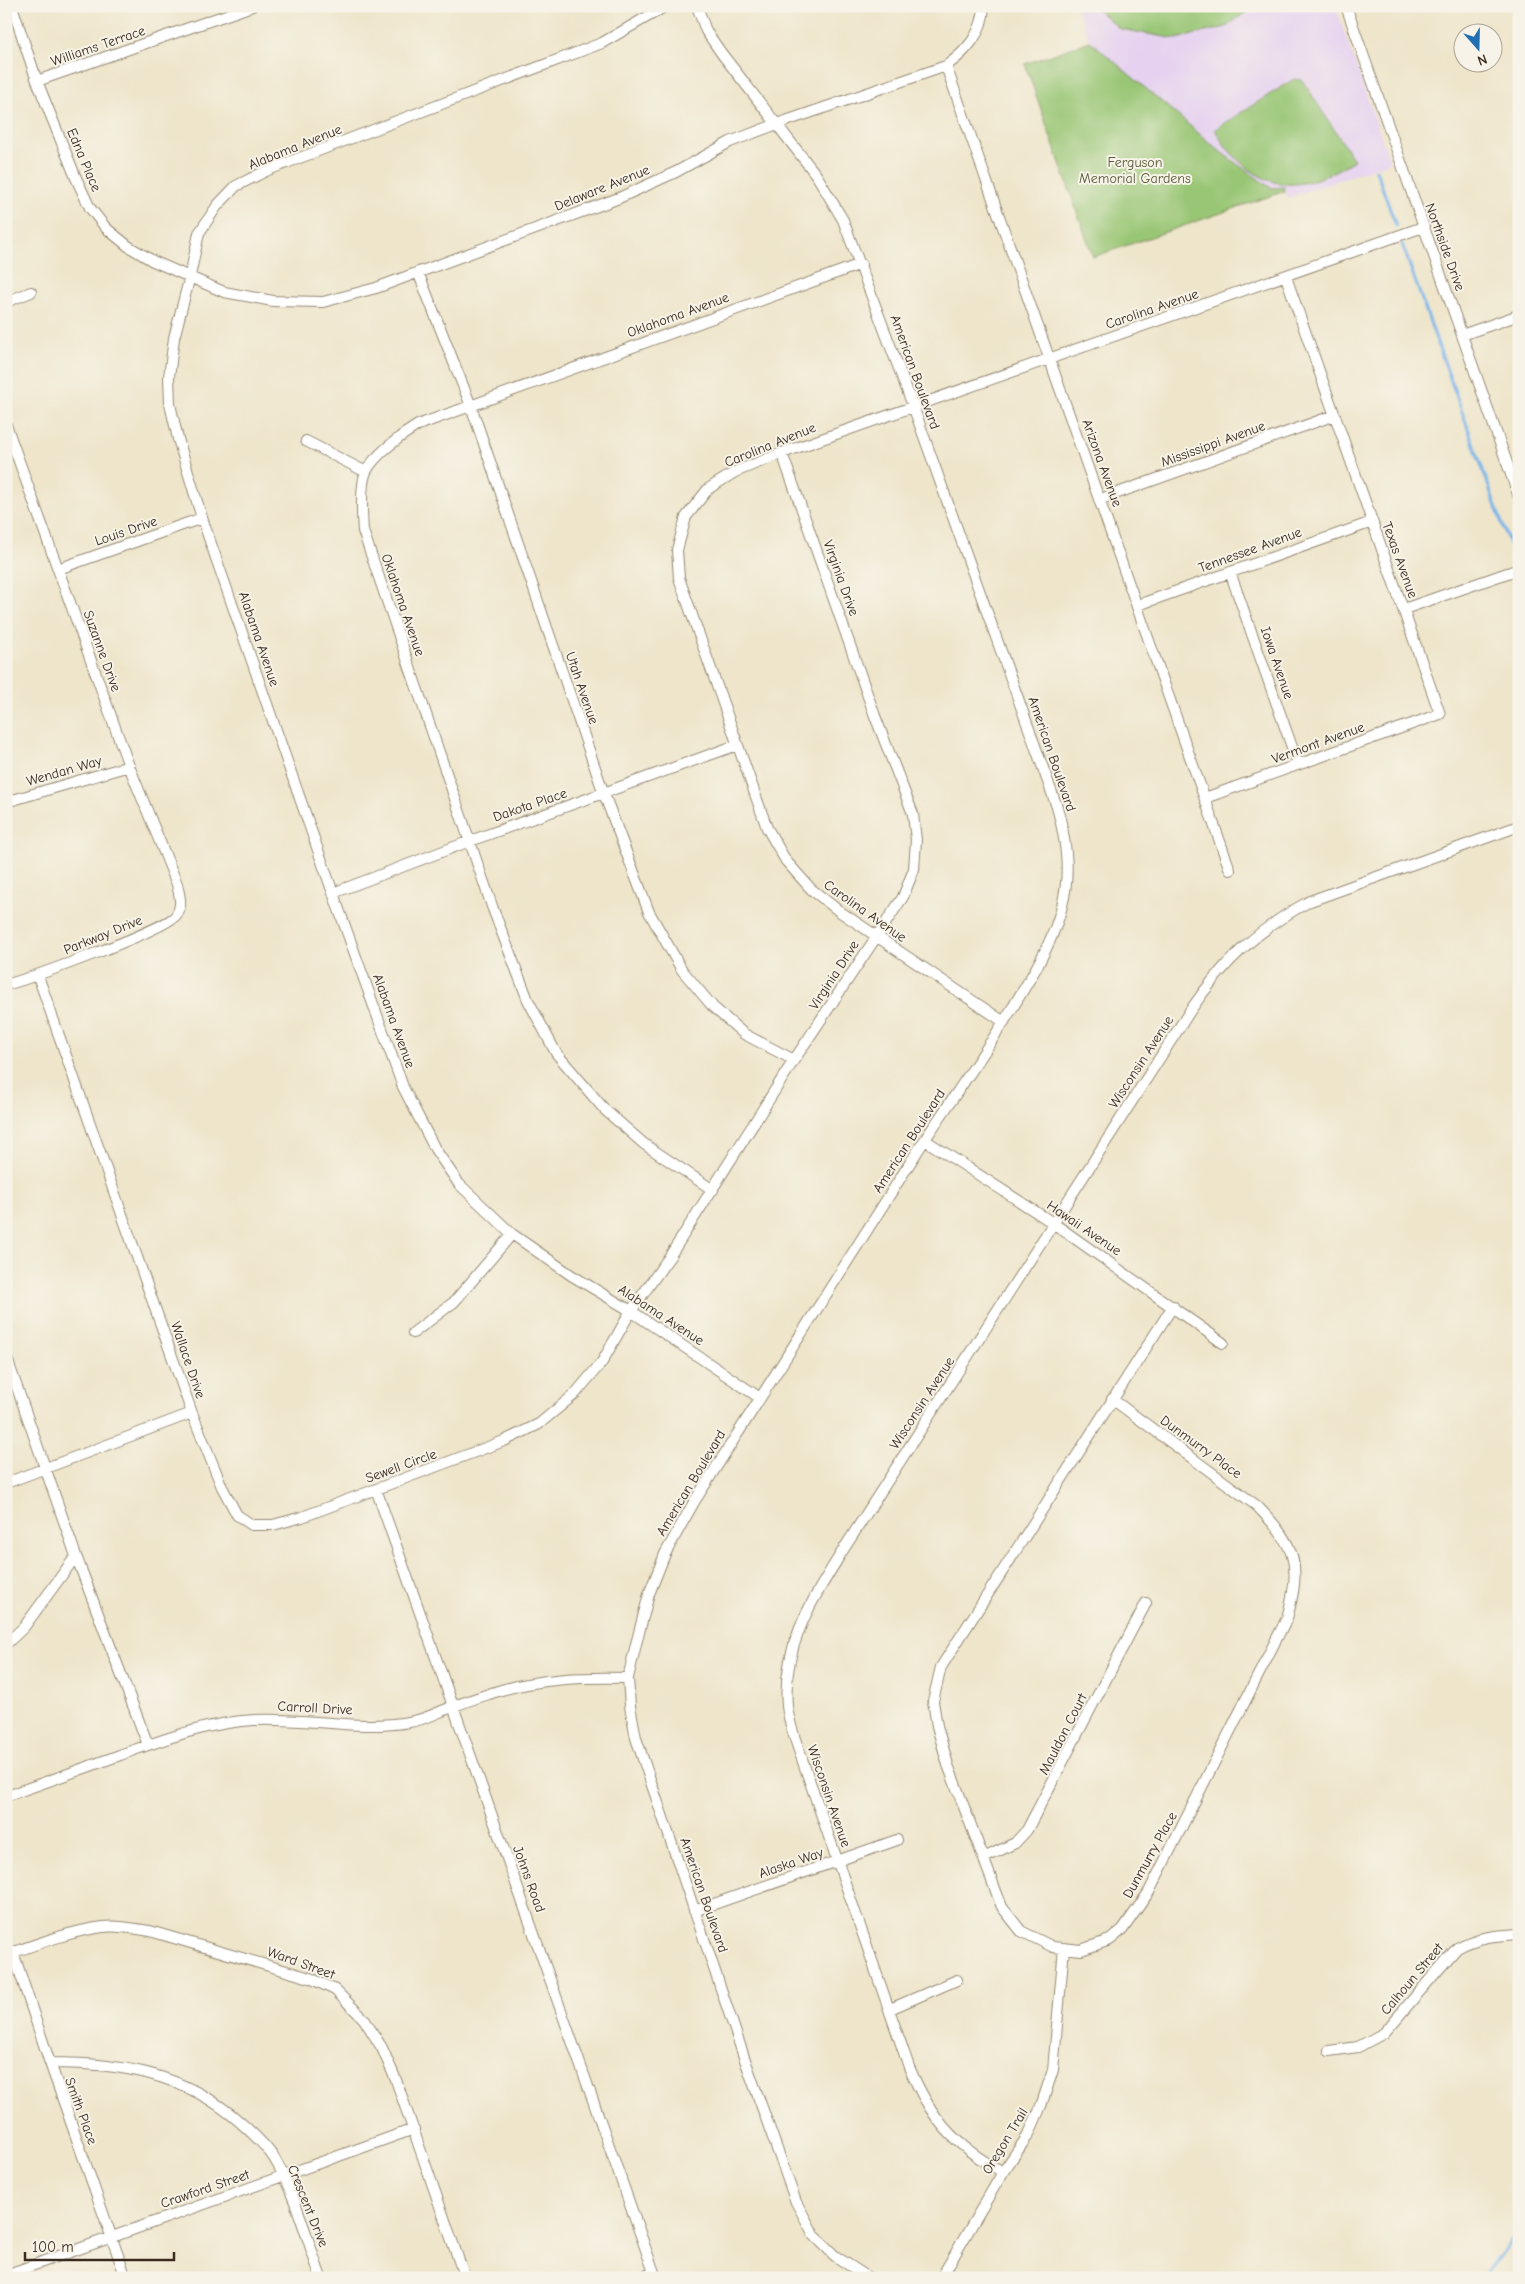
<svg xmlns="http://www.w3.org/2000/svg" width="1525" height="2284" viewBox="0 0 1525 2284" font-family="'Comic Neue',sans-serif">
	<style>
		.built { fill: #e6d2f0 }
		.green { fill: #99c674; stroke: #6a7849 }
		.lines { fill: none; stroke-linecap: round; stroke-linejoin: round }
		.stream { stroke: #78b4ea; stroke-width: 3 }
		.minor-casing { stroke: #948874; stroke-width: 12 }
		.minor { stroke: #fff; stroke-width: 10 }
		.labels { text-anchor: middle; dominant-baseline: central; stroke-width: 4; stroke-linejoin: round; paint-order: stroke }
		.street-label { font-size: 14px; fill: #3b2a1e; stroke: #f7f3e8 }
		.park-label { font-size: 14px; fill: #575938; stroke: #f7f3e8 }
	</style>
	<rect width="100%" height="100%" fill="#f7f3e8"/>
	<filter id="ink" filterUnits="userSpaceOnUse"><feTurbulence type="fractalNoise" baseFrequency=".02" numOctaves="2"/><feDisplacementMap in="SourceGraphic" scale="10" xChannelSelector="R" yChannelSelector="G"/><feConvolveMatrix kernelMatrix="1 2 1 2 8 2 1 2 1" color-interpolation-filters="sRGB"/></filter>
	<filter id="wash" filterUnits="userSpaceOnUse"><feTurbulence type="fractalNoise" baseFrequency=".0096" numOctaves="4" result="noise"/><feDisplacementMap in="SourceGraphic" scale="20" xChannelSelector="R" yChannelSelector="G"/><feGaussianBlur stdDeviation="1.12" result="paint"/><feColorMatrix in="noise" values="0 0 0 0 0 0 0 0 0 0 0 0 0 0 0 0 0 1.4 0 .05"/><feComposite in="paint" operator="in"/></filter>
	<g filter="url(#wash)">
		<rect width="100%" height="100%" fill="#eee5ca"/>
		<path class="built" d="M 1076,6 L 1335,6 L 1390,162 L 1288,198 L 1284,187 L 1271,188 L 1222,153 L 1090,41 Z"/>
		<path class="green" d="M 1093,6 L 1254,6 L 1226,27 L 1176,39 L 1120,29 Z
			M 1090,41 L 1222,153 L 1271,188 L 1284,187 L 1285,191 L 1093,257 L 1025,64 Z
			M 1294,79 L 1302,80 L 1354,160 C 1320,181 1287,197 1250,170 C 1234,158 1224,147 1215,129 Z"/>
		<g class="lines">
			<path class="stream" d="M 1376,170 L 1396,226
				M 1402,244 L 1514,557
				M 1484,2278 L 1519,2230"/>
		</g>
	</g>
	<g filter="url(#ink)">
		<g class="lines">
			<g class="minor-casing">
				<path id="minor" d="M 12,6 L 37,81 L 76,178 L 90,208 L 106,228 L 128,246 L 153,261 L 224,292 L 273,301 L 323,302 L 376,288 L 619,198 L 676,172 L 730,142 L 777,124 L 946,66 C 967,51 983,33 984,6
					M 666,6 L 602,43 L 268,170 L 236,186 L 217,206 L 199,233 L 190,276 L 174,338 L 169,377 L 170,404 L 178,439 L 202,518 L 333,893 L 403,1087 L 435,1149 L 459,1184 L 512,1234 L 571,1275 L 631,1311 L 760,1398
					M 697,6 L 706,31 L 722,54 L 817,176 L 843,220 L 913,406 L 1057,807 C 1066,840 1071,872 1062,906 C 1054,938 1037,968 1019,997 C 990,1046 956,1093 924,1141 C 847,1261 770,1381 694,1502 L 665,1554 L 649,1594 L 636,1644 L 628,1678 L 630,1706 L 636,1738 L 744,2057 L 796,2202 L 814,2235 L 835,2256 L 869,2278
					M 1346,6 L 1519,497
					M 946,66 L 1230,870
					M 37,81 L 252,6
					M 418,272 L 471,406 L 604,794 L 649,912 L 682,970 L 713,1007 L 744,1034 L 794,1060
					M 6,302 L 31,292
					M 1462,335 L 1519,315
					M 6,425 L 129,766 L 177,884 C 179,895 183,904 177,914 C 169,929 30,978 6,985
					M 306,441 L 366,472
					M 1101,499 L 1335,415
					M 58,569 L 202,518
					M 1230,572 L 1298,764
					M 1138,605 L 1372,522
					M 1404,609 L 1519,569
					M 1205,798 L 1440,714 L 1286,277
					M 6,802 L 129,766
					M 333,893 L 470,841 L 737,745
					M 38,976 L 192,1413 L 222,1487 L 237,1515 L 252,1525 L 273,1525 L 302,1517 L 504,1441 L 539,1424 L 575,1394 L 602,1362 L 631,1311 L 670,1256 L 794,1060 L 903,897 L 914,869 L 916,840 L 913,814 L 875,716 L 782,453
					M 1004,1022 L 839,911 L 811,889 L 786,861 L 767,828 L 679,578 L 677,550 L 686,517 L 708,489 L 735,472 L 782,453 L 1423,227
					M 925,1140 L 1053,1223 L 1223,1343
					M 713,1190 L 644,1144 L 605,1110 L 556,1053 L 528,1000 L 493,909 L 363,531 C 362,516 360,485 366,472 C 374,455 403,434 418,425 L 861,264
					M 413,1333 L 454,1302 L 512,1234
					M 6,1356 L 76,1556 L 148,1745
					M 1112,1399 L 1257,1506 C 1296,1546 1302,1564 1287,1618 L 1149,1892 L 1123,1929 L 1110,1940 L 1081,1950 L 1053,1947 L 1021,1931 L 1002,1907 L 948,1765 L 937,1726 L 933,1701 L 941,1667 L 1173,1306
					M 6,1483 L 192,1413
					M 376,1489 L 656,2278
					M 6,1644 L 24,1627 L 76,1556
					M 6,1796 C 44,1783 82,1769 120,1755 C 162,1740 209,1722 254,1720 C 306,1717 358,1731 409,1722 C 428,1719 437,1712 455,1706 C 469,1700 483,1696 498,1691 C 541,1678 584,1677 628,1678
					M 984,1858 L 1015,1843 L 1027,1830 L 1146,1603
					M 694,1911 L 897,1840
					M 13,1952 L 50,2063 L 126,2278
					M 6,1955 C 37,1944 71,1931 103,1927 C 118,1925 135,1929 150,1931 L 310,1978 L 335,1990 L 364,2019 L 382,2048 L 396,2080 L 465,2278
					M 890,2009 L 957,1980
					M 1329,2051 L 1358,2047 L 1384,2033 L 1457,1948 C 1479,1936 1494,1936 1519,1934
					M 50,2063 C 121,2063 184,2073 240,2122 C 252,2133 265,2144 274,2158 C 295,2193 307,2239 321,2278
					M 1003,2172 C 952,2145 931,2118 909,2067 L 794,1736 C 791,1726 788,1716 787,1706 C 782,1643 814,1598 845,1547 L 1190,1011 C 1223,962 1258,929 1310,901 L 1519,826
					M 6,2275 L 414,2129
					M 640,2278 L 654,2272
					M 941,2278 L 1003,2172 L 1029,2134 L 1041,2106 L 1053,2070 L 1064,1948"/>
			</g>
			<use href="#minor" class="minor"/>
		</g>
	</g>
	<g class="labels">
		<g class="street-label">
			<text transform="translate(98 46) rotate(-19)">Williams Terrace</text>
			<text transform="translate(295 147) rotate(-22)">Alabama Avenue</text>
			<text transform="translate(84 160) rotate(67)">Edna Place</text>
			<text transform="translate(602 188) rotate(-22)">Delaware Avenue</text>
			<text transform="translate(1445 247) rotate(70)">Northside Drive</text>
			<text transform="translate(1152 309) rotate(-19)">Carolina Avenue</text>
			<text transform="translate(678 315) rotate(-20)">Oklahoma Avenue</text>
			<text transform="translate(915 372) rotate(70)">American Boulevard</text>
			<text transform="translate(1213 444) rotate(-20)">Mississippi Avenue</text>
			<text transform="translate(770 445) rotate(-22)">Carolina Avenue</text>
			<text transform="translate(1102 463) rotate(70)">Arizona Avenue</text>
			<text transform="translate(126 531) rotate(-19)">Louis Drive</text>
			<text transform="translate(1250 550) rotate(-20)">Tennessee Avenue</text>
			<text transform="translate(1400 560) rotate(70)">Texas Avenue</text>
			<text transform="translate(841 578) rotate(70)">Virginia Drive</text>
			<text transform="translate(403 605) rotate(71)">Oklahoma Avenue</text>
			<text transform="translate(259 639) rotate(71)">Alabama Avenue</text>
			<text transform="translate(102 651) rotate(70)">Suzanne Drive</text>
			<text transform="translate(1277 663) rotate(71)">Iowa Avenue</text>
			<text transform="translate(582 688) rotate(71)">Utah Avenue</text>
			<text transform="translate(1318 743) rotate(-20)">Vermont Avenue</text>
			<text transform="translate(1052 754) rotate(71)">American Boulevard</text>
			<text transform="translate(64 771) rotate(-16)">Wendan Way</text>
			<text transform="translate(530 805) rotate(-19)">Dakota Place</text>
			<text transform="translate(865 911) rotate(35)">Carolina Avenue</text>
			<text transform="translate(103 935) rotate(-22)">Parkway Drive</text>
			<text transform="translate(834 975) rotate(-57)">Virginia Drive</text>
			<text transform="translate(394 1021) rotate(70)">Alabama Avenue</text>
			<text transform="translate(1141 1062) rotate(-57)">Wisconsin Avenue</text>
			<text transform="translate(909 1141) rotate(-57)">American Boulevard</text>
			<text transform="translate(1084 1228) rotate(34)">Hawaii Avenue</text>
			<text transform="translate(661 1315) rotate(33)">Alabama Avenue</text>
			<text transform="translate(188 1360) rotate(71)">Wallace Drive</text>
			<text transform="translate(922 1403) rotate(-57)">Wisconsin Avenue</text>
			<text transform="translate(1201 1447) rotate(36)">Dunmurry Place</text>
			<text transform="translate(401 1466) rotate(-20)">Sewell Circle</text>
			<text transform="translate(691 1483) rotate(-59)">American Boulevard</text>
			<text transform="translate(315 1708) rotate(3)">Carroll Drive</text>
			<text transform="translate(1063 1734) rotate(-63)">Mauldon Court</text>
			<text transform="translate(829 1796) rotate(71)">Wisconsin Avenue</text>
			<text transform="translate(1150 1855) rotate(-61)">Dunmurry Place</text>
			<text transform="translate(791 1863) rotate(-19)">Alaska Way</text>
			<text transform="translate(529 1879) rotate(70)">Johns Road</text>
			<text transform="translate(704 1895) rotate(71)">American Boulevard</text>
			<text transform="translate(301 1963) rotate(20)">Ward Street</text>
			<text transform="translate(1412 1979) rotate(-50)">Calhoun Street</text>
			<text transform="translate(81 2111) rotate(70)">Smith Place</text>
			<text transform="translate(1005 2141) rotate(-59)">Oregon Trail</text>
			<text transform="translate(205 2189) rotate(-19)">Crawford Street</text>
			<text transform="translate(308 2206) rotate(68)">Crescent Drive</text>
		</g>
		<g class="park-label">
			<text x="1135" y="162">Ferguson<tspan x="1135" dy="16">Memorial Gardens</tspan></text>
		</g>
	</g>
	<rect width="1525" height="2284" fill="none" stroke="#f7f3e8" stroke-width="25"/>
	<g transform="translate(1478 48) rotate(160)"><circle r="24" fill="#f7f3e8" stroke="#aca397"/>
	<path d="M0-4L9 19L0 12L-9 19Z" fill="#1f6fb2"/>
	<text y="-8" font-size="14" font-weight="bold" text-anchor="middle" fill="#3b2a1e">N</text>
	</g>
	<path d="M25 2252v8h149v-8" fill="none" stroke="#3b2a1e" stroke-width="2.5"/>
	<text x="32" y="2252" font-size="15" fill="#3b2a1e" stroke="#f7f3e8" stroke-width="4" paint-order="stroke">100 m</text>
</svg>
